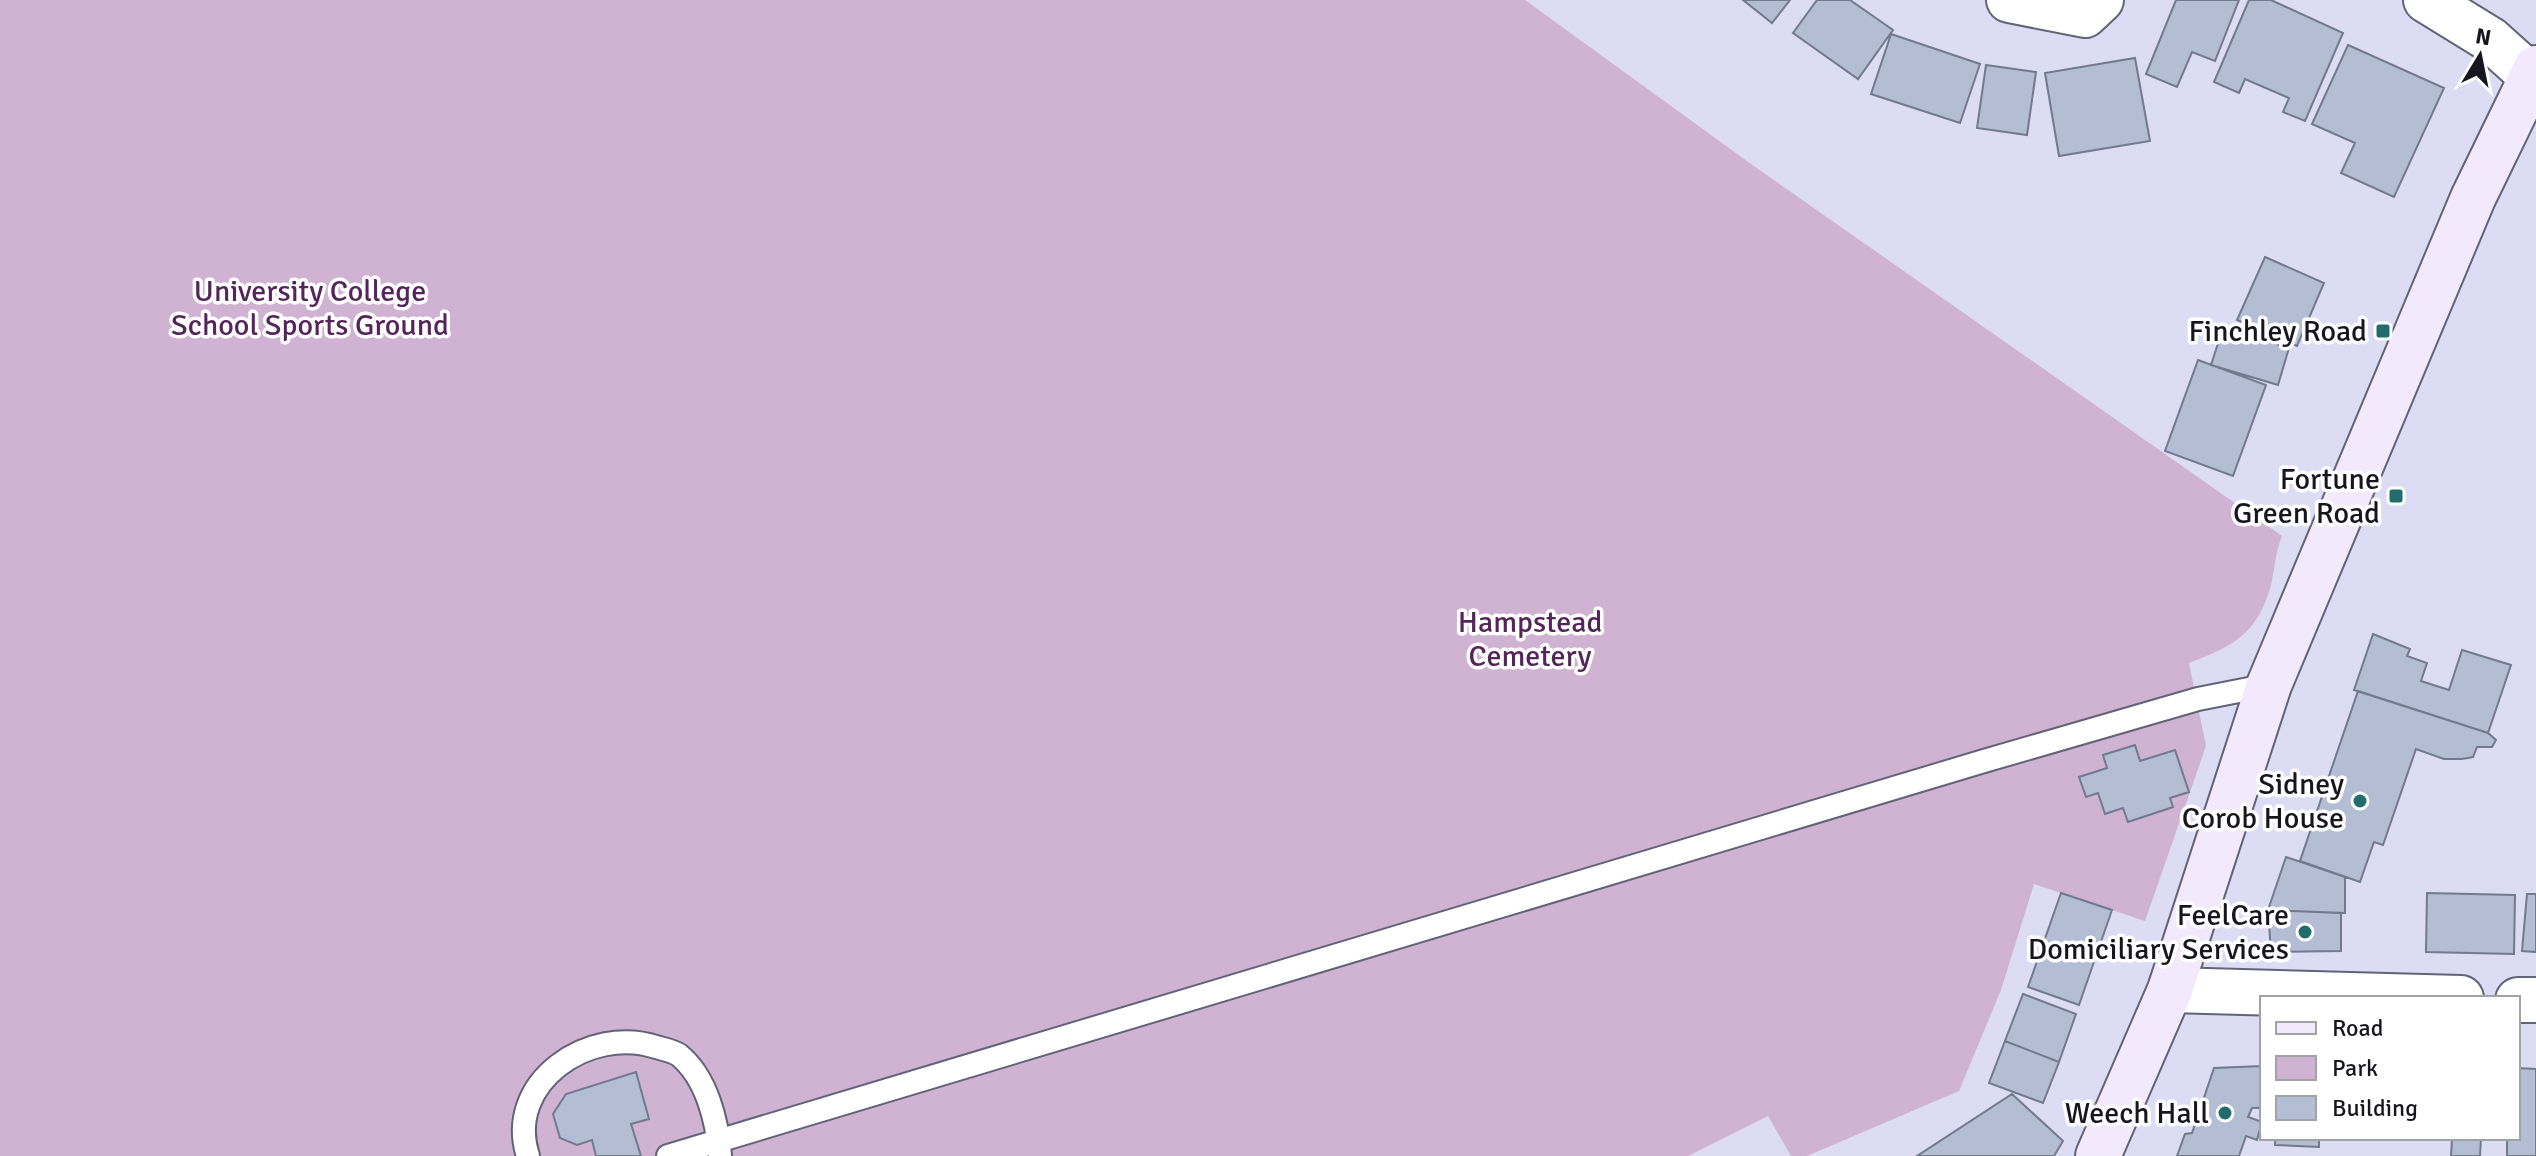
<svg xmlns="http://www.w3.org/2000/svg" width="2536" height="1156" viewBox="0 0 2536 1156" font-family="Signika,sans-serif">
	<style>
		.green { fill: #d0b3d3 }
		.building { fill: #b3bdd3; stroke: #727a8f; stroke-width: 2 }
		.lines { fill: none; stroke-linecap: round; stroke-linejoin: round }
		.service-casing { stroke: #636378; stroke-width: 26 }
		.minor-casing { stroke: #636378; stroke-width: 48 }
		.secondary-casing { stroke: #636378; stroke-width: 48 }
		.service { stroke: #fff; stroke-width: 22 }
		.minor { stroke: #fff; stroke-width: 44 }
		.secondary { stroke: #f2eafc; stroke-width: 44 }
		.poi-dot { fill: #226d6c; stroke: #fff; stroke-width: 3 }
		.labels { text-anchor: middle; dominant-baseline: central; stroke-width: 7; stroke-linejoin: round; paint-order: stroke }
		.park-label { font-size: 30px; fill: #532559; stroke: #fff }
		.poi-label { font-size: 30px; fill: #17161f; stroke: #fff; text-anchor: end }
	</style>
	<rect width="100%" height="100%" fill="#dcdcf4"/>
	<path class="green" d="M 0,0 L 1525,0 L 1751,164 L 2282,536 C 2275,553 2275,568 2271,585 C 2257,635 2233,646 2189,663 L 2206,746 L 2145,921 L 2034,884 L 2001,990 L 1959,1091 L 1807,1156 L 1791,1156 L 1768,1116 L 1688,1156 L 0,1156 Z"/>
	<path class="building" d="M 1743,0 L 1790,0 L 1772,23 Z
		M 1817,0 L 1850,0 L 1893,30 L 1858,79 L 1793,33 Z
		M 2176,0 L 2239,0 L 2215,61 L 2192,52 L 2177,87 L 2146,74 Z
		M 2249,0 L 2271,0 L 2343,33 L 2305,121 L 2283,112 L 2289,98 L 2245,79 L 2239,93 L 2214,82 Z
		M 1891,34 L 1980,64 L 1960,123 L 1871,94 Z
		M 2348,45 L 2444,88 L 2394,197 L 2341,173 L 2355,143 L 2312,124 Z
		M 2135,58 L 2150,141 L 2059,156 L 2045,73 Z
		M 1986,65 L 2036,72 L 2027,135 L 1977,128 Z
		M 2265,257 L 2324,283 L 2297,346 L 2237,320 Z
		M 2223,328 L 2289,348 L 2278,385 L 2211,365 Z
		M 2198,360 L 2266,385 L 2233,476 L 2165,451 Z
		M 2373,634 L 2410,649 L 2407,656 L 2427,663 L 2421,681 L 2449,690 L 2462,650 L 2511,665 L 2488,733 L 2354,690 Z
		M 2358,691 L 2488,733 L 2496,740 L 2492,747 L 2477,747 L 2473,757 L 2462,759 L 2444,759 L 2416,749 L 2383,845 L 2374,842 L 2360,882 L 2300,861 Z
		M 2135,745 L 2140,761 L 2175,750 L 2189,792 L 2170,798 L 2173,807 L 2128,822 L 2123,808 L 2105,814 L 2098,793 L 2086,797 L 2079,777 L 2107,768 L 2103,755 Z
		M 2286,857 L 2345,877 L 2345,913 L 2268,910 Z
		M 2061,893 L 2112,910 L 2079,1005 L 2028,987 Z
		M 2427,893 L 2515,895 L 2514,954 L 2426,952 Z
		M 2527,894 L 2536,894 L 2536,952 L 2522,951 Z
		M 2268,910 L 2341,913 L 2341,951 L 2271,952 Z
		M 2023,994 L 2076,1014 L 2059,1062 L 2005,1041 Z
		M 2005,1041 L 2059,1062 L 2043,1103 L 1989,1083 Z
		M 2262,1066 L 2262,1108 L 2252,1108 L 2248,1117 L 2262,1122 L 2257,1140 L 2246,1136 L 2239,1156 L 2177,1156 L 2185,1134 L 2192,1133 L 2214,1068 Z
		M 2518,1068 L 2536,1069 L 2536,1156 L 2507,1156 L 2507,1138 L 2518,1138 Z
		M 636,1072 L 649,1119 L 631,1124 L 641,1156 L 596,1156 L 592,1140 L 577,1145 L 560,1138 L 553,1114 L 566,1094 Z
		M 2012,1094 L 2063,1141 L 2054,1156 L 1917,1156 Z
		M 2275,1138 L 2319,1138 L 2319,1147 L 2275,1145 Z
		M 2452,1138 L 2481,1138 L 2480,1156 L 2451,1156 Z"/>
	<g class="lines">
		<g class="service-casing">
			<path id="service" d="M 528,1156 C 504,1082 590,1025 656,1047 C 663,1049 673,1051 679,1055 C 707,1078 717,1121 720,1155
				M 668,1156 L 1984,761 L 2198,699 L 2269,685"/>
		</g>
		<g class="minor-casing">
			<path id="minor" d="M 2009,0 L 2085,15 L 2101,0
				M 2426,0 L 2491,40 L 2531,76
				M 2170,990 L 2461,998
				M 2518,1000 L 2536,1000"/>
		</g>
		<g class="secondary-casing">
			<path id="secondary" d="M 2098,1156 L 2170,990 L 2269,685 L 2473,198 L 2536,68"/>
		</g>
		<use href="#service" class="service"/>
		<use href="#minor" class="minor"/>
		<use href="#secondary" class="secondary"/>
	</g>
	<g class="poi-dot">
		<rect x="2375" y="323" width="16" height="16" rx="4"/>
		<rect x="2388" y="488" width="16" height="16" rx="4"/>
		<circle cx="2360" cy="801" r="8"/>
		<circle cx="2305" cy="932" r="8"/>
		<circle cx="2225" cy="1113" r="8"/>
	</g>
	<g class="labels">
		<g class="park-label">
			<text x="310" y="291">University College<tspan x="310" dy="34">School Sports Ground</tspan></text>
			<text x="1530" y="622">Hampstead<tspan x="1530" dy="34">Cemetery</tspan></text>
		</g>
		<g class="poi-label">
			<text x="2367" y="331">Finchley Road</text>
			<text x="2380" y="479">Fortune<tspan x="2380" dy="34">Green Road</tspan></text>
			<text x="2344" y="784">Sidney<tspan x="2344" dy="34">Corob House</tspan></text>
			<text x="2289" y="915">FeelCare<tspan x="2289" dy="34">Domiciliary Services</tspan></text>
			<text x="2209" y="1113">Weech Hall</text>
		</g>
	</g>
	<rect x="2260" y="996" width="260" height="144" fill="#ffffff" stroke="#a2a2a5" stroke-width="2"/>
	<rect x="2276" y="1022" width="40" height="12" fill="#f2eafc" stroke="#a2a2a5" stroke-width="2"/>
	<text x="2332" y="1036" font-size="24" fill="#17161f">Road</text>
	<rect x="2276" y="1056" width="40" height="24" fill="#d0b3d3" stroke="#a2a2a5" stroke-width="2"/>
	<text x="2332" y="1076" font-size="24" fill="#17161f">Park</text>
	<rect x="2276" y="1096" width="40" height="24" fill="#b3bdd3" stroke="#a2a2a5" stroke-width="2"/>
	<text x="2332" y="1116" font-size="24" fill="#17161f">Building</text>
	<g transform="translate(2480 56) rotate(10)" stroke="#ffffff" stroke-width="6" paint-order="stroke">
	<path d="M0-6L14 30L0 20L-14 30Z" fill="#17161f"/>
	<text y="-12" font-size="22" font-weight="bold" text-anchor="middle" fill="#17161f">N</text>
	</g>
</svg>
